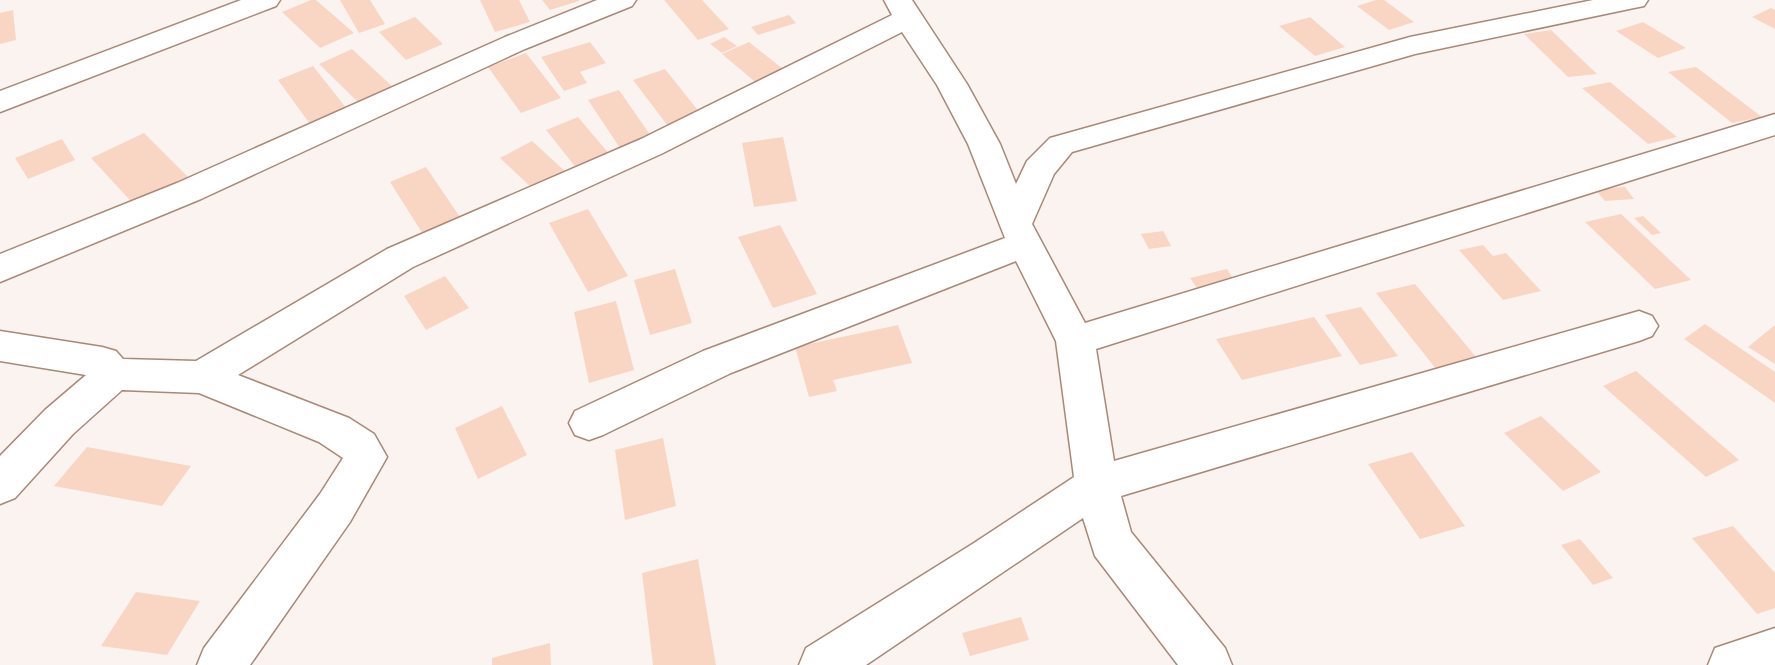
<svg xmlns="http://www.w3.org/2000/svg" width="1775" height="665" viewBox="0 0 1775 665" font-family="Lato,sans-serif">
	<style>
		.building { fill: #f9d6c4 }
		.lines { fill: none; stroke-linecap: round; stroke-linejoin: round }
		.minor-casing { stroke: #a88877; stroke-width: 3 }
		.minor { fill: #fff; fill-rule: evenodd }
	</style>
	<rect width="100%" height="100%" fill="#faf3ef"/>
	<path class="building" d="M 311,0 L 316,0 L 354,33 L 320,48 L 282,12 Z
		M 340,0 L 370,0 L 385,24 L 359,33 Z
		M 480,0 L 519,0 L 530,22 L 495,32 Z
		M 542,0 L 579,0 L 579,1 L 550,10 Z
		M 664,0 L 702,0 L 729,29 L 698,40 Z
		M 1376,0 L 1384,0 L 1414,22 L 1389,30 L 1357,6 Z
		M 1771,8 L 1775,10 L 1775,29 L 1752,17 Z
		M 13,10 L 16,40 L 0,44 L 0,13 Z
		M 789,15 L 796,23 L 758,35 L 751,27 Z
		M 415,17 L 443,44 L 406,60 L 379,32 Z
		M 1310,17 L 1345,47 L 1315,56 L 1279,26 Z
		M 1643,22 L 1686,48 L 1658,58 L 1616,31 Z
		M 1551,30 L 1597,74 L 1568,77 L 1524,34 Z
		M 724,37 L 737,46 L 722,53 L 710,44 Z
		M 590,42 L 606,63 L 580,72 L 587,83 L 564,91 L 541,57 Z
		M 749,42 L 788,73 L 760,86 L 722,54 Z
		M 352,49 L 395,89 L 361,105 L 319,64 Z
		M 526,53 L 561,98 L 521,113 L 488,67 Z
		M 313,66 L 347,109 L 310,124 L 278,80 Z
		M 1696,67 L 1762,117 L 1732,123 L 1668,72 Z
		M 665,69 L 704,118 L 671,130 L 633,80 Z
		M 1610,82 L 1677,137 L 1648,144 L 1582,88 Z
		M 619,90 L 653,139 L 622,151 L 588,100 Z
		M 578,117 L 611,156 L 578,170 L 546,130 Z
		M 144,133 L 193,182 L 139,210 L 91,158 Z
		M 783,137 L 797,201 L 754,207 L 742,143 Z
		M 62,139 L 75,160 L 28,179 L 15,158 Z
		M 532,141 L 567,173 L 535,191 L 500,158 Z
		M 426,167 L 464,223 L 426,239 L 390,182 Z
		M 1625,187 L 1634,199 L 1605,201 L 1595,189 Z
		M 588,209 L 628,276 L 588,292 L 549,223 Z
		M 1621,214 L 1691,280 L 1655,289 L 1585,222 Z
		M 1643,216 L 1661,233 L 1652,235 L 1634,218 Z
		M 780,225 L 817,294 L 773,308 L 738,237 Z
		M 1163,231 L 1171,246 L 1149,249 L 1141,234 Z
		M 1483,245 L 1493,256 L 1506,253 L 1541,291 L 1503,300 L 1459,250 Z
		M 675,269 L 692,323 L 650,335 L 634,280 Z
		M 1227,269 L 1236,283 L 1199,291 L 1190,278 Z
		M 445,276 L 469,308 L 426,330 L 404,296 Z
		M 1415,284 L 1482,364 L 1440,374 L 1376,293 Z
		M 616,301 L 634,370 L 589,383 L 574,312 Z
		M 1361,307 L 1398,356 L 1360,365 L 1325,315 Z
		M 1314,317 L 1342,356 L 1242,380 L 1216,339 Z
		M 1705,324 L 1775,372 L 1775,403 L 1684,339 Z
		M 898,325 L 912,363 L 833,380 L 837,391 L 809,397 L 795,347 Z
		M 1775,325 L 1775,364 L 1748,347 Z
		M 1636,371 L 1739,460 L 1706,477 L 1603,386 Z
		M 502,406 L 527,455 L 478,479 L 455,428 Z
		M 1541,416 L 1601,472 L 1563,491 L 1504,433 Z
		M 663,438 L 676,506 L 625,520 L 615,450 Z
		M 87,447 L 191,466 L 162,506 L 54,486 Z
		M 1412,452 L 1465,526 L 1420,539 L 1368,464 Z
		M 1733,526 L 1775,573 L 1775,608 L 1757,614 L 1692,538 Z
		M 1580,539 L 1613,578 L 1593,585 L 1561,545 Z
		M 698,559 L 716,665 L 653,665 L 642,573 Z
		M 136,592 L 200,601 L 167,655 L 101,646 Z
		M 1021,617 L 1029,640 L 970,656 L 962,633 Z
		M 550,643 L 551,665 L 492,665 L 492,658 Z"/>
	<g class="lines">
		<g class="minor-casing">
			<path id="minor" d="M 241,0 L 280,0 L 276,6 L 0,112 L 0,91 Z
				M 597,0 L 636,0 L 632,6 L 525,49 L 201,199 L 0,282 L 0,254 L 177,183 L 505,37 Z
				M 884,0 L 912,0 L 967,84 L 1000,144 L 1016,184 L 1027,161 L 1050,138 L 1410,37 L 1593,0 L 1648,0 L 1644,6 L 1634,8 L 1415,54 L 1072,152 L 1054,174 L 1032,224 L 1085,323 L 1775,114 L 1775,135 L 1096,349 L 1114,461 L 1639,311 L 1652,316 L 1658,326 L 1652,336 L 1639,341 L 1121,496 L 1131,532 L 1225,648 L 1232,665 L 1178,665 L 1095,556 L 1083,518 L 866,665 L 799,665 L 806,648 L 974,543 L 1074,477 L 1056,341 L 1016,261 L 731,373 L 603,435 L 589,440 L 575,435 L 569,423 L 575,411 L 703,351 L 1005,238 L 968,144 L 937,85 L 902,32 L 663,153 L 413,267 L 238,375 L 349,418 L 374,434 L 387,457 L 350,522 L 250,665 L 197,665 L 204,648 L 320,494 L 343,458 L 319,442 L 199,393 L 122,390 L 73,434 L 15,498 L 0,504 L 0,456 L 45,410 L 86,375 L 0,361 L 0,331 L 102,347 L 116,351 L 123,359 L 196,361 L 387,249 L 641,139 L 892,15 Z
				M 1775,628 L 1775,665 L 1708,665 L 1715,648 Z"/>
		</g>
		<use href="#minor" class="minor"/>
	</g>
</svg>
